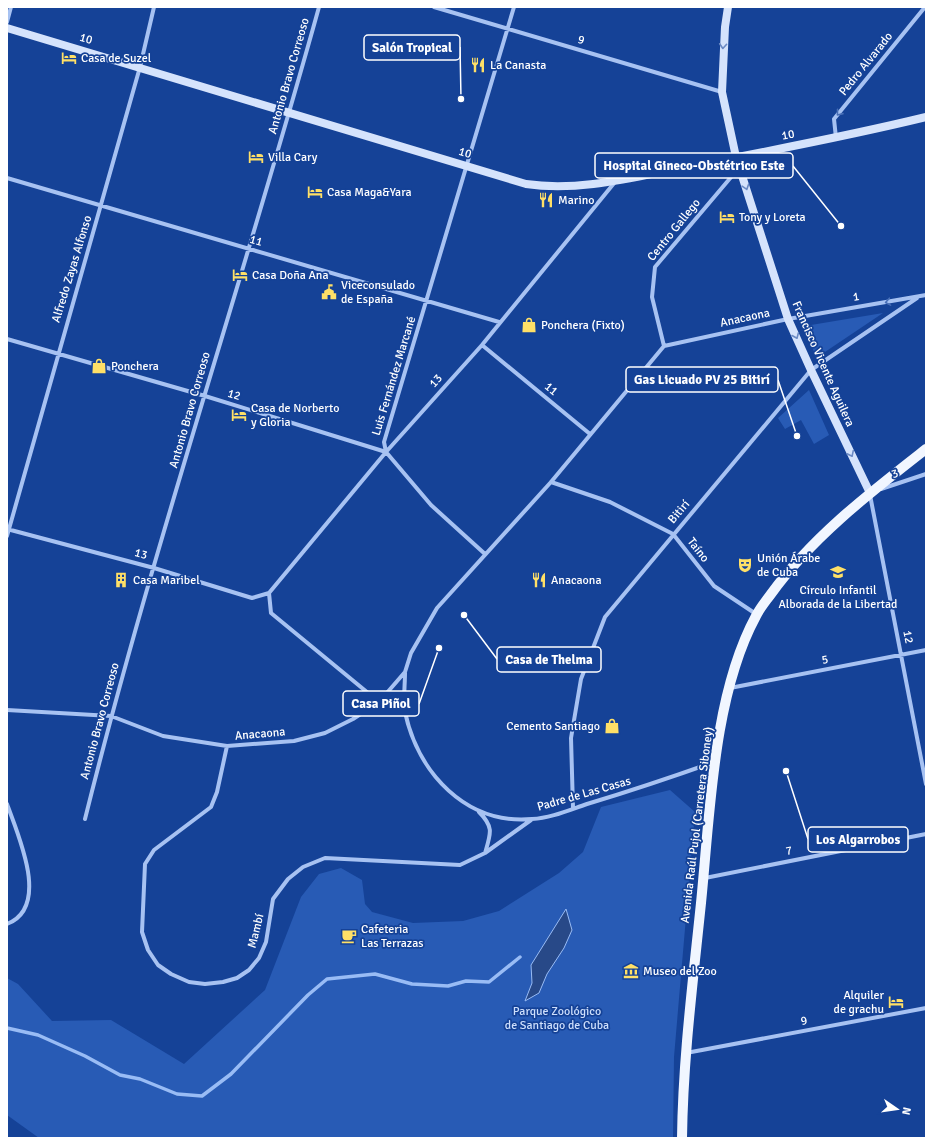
<svg xmlns="http://www.w3.org/2000/svg" width="933" height="1145" viewBox="0 0 933 1145" font-family="Signika,sans-serif">
	<style>
		.green { fill: #285bb5 }
		.water { fill: #284988; stroke: #99bcf5 }
		.lines { fill: none; stroke-linecap: round; stroke-linejoin: round }
		.stream { stroke: #99bcf5; stroke-width: 3.5 }
		.minor { stroke: #a7c2f2; stroke-width: 4 }
		.secondary { stroke: #d5e3fc; stroke-width: 8 }
		.primary { stroke: #f1f6ff; stroke-width: 10 }
		.oneway { stroke: #6b8ac4 }
		.oneway2 { stroke: #486fb7 }
		.labels { text-anchor: middle; dominant-baseline: central; stroke-width: 3.5; stroke-linejoin: round; paint-order: stroke }
		.street-label { font-size: 12px; fill: #fff; stroke: #154297 }
		.poi-label { font-size: 12px; fill: #fff; stroke: #154297; text-anchor: start }
		.park-label { font-size: 12px; fill: #cedffc; stroke: #154297 }
		.leader { fill: none; stroke: #fff; stroke-width: 1.5 }
		.callout-dot { fill: #fff; stroke: #154297; stroke-width: 1.5 }
		.callout { fill: #154297; stroke: #fff; stroke-width: 1.5 }
		.callout-label { font-size: 13px; text-anchor: middle; font-weight: bold; fill: #fff }
	</style>
	<rect width="100%" height="100%" fill="#154297"/>
	<path class="green" d="M 883,313 L 816,358 L 805,326 Z
		M 809,390 L 829,435 L 814,444 L 801,420 L 785,429 L 778,418 Z
		M 670,790 L 695,812 L 674,1057 L 673,1138 L 39,1138 L 7,1115 L 7,978 L 18,984 L 52,1021 L 111,1020 L 184,1064 L 265,990 L 301,897 L 319,874 L 341,868 L 362,880 L 365,904 L 372,912 L 413,923 L 463,921 L 499,911 L 559,873 L 583,852 L 601,807 Z"/>
	<path class="water" d="M 566,909 L 572,930 L 564,948 L 547,974 L 539,993 L 525,1001 L 532,983 L 531,965 Z"/>
	<g class="lines">
		<path class="stream" d="M 7,1028 L 38,1035 L 85,1056 L 120,1075 L 140,1079 L 177,1094 L 202,1096 L 231,1074 L 308,995 L 327,979 L 375,974 L 412,984 L 448,986 L 466,981 L 489,982 L 520,957"/>
		<path class="minor" d="M 434,7 L 722,92
			M 7,22 L 11,7
			M 836,138 L 834,119 L 925,7
			M 7,178 L 499,322
			M 7,339 L 205,396 L 386,452 L 431,505 L 485,554
			M 482,345 L 590,434
			M 664,346 L 652,297 L 655,267 L 732,176 L 736,160
			M 386,452 L 384,442 L 514,7
			M 551,482 L 610,502 L 673,534 L 714,586 L 756,614
			M 881,489 L 926,474
			M 870,495 L 926,784
			M 7,529 L 154,568 L 252,598 L 269,593 L 271,613 L 379,702 L 405,710
			M 7,536 L 140,67 L 154,7
			M 269,593 L 386,452 L 482,345 L 615,182
			M 405,673 C 405,685 403,700 405,712 C 418,773 466,825 532,819 C 551,818 569,810 587,804 C 630,791 672,777 714,762
			M 730,688 L 926,650
			M 7,710 L 111,716 L 163,736 L 227,746 L 294,741 L 325,733 L 353,719 L 379,702 L 405,672 L 411,653 L 437,608 L 551,482 L 664,346 L 788,319 L 926,295
			M 227,746 L 217,792 L 211,807 L 154,850 L 145,864 L 142,932 L 148,950 L 158,965 L 171,974 L 189,982 L 205,984 L 223,982 L 237,978 L 249,970 L 259,958 L 266,942 L 273,899 L 288,879 L 303,867 L 325,858 L 460,865 L 485,853 L 531,820
			M 7,804 C 18,835 51,907 7,924
			M 573,808 L 571,738 L 581,679 L 605,617 L 811,370 L 917,298
			M 479,812 C 494,827 491,833 485,853
			M 85,819 C 153,546 244,278 319,7
			M 705,878 L 926,834
			M 686,1053 L 926,1008"/>
		<path class="secondary" d="M 728,7 L 725,27 L 722,92 L 736,157 L 788,319 L 811,370 L 870,493
			M 7,28 L 526,184 C 582,192 637,176 691,166 C 770,151 848,136 926,117"/>
		<path class="primary" d="M 682,1138 C 683,1059 693,981 701,903 C 710,814 713,695 756,616 C 760,608 766,601 771,594 C 812,537 871,492 926,449"/>
	</g>
	<defs><path id="oneway-chevron" d="M-2-3.5L2.5 0L-2 3.5" fill="none" stroke-width="1.6" stroke-linecap="round" stroke-linejoin="round"/></defs>
	<g class="oneway">
		<use href="#oneway-chevron" transform="translate(723 46) rotate(94)"/>
		<use href="#oneway-chevron" transform="translate(746 187) rotate(72)"/>
		<use href="#oneway-chevron" transform="translate(796 336) rotate(67)"/>
		<use href="#oneway-chevron" transform="translate(851 454) rotate(64)"/>
	</g>
	<g class="oneway2">
		<use href="#oneway-chevron" transform="translate(839 113) rotate(129)"/>
		<use href="#oneway-chevron" transform="translate(888 302) rotate(170)"/>
	</g>
	<defs>
		<g id="hotel-bare" transform="scale(1.2)"><path d="M-6-4.5h1.5V1H6V5H4.5V3h-9V5H-6ZM-4 0a1.8 1.8 0 1 1 3.6 0ZM.5 0V-2.5h3Q6-2.5 6 0Z" fill="#ffe067" stroke="#154297" stroke-width="2.5" paint-order="stroke"/></g>
		<g id="restaurant-bare" transform="scale(1.2)"><path d="M-5-6h1v4h1v-4h1v4h1v-4h1v5L-1.5 .5V6h-2V.5L-5-1ZM5-6V6H3V1.5H1.5Q1.5-4 5-6Z" fill="#ffe067" stroke="#154297" stroke-width="2.5" paint-order="stroke"/></g>
		<g id="civic-bare" transform="scale(1.2)"><path d="M-.6-6.5H3V-4.5H.6V-3L4-1V1h2V6H-6V1h2V-1L-.6-3ZM-1.2 2.5V6h2.4V2.5Z" fill="#ffe067" stroke="#154297" stroke-width="2.5" paint-order="stroke"/></g>
		<g id="shop-bare" transform="scale(1.2)"><path d="M-5-2.5h2.3a2.7 3.5 0 0 1 5.4 0H5L5.5 6h-11ZM-1.5-2.5h3a1.5 2.3 0 0 0-3 0Z" fill="#ffe067" stroke="#154297" stroke-width="2.5" paint-order="stroke"/></g>
		<g id="theatre-bare" transform="scale(1.2)"><path d="M-5-5.5Q0-4 5-5.5V0Q5 5 0 6Q-5 5-5 0ZM-3.3-2.5H-1v1.5H-3.3ZM1-2.5H3.3v1.5H1ZM-2.8 1Q0 5.5 2.8 1Z" fill="#ffe067" stroke="#154297" stroke-width="2.5" paint-order="stroke"/></g>
		<g id="school-bare" transform="scale(1.2)"><path d="M0-5L7-2L0 1L-7-2ZM-4 1L0 2.5L4 1V4Q0 6-4 4Z" fill="#ffe067" stroke="#154297" stroke-width="2.5" paint-order="stroke"/></g>
		<g id="building-bare" transform="scale(1.2)"><path d="M-4-6H4V6H1V3H-1V6H-4ZM-2.5-4.3h1.7v1.8h-1.7ZM.8-4.3h1.7v1.8H.8ZM-2.5-1h1.7V.8h-1.7ZM.8-1h1.7V.8H.8Z" fill="#ffe067" stroke="#154297" stroke-width="2.5" paint-order="stroke"/></g>
		<g id="cafe-bare" transform="scale(1.2)"><path d="M-5.5-4.5H6V0H3Q3 3.5 0 3.5H-2.5Q-5.5 3.5-5.5 0ZM3-3.2v2h1.7v-2ZM-6 4.5H4V6H-6Z" fill="#ffe067" stroke="#154297" stroke-width="2.5" paint-order="stroke"/></g>
		<g id="museum-bare" transform="scale(1.2)"><path d="M0-6L6-3V-2H-6V-3ZM-5-1h2V3h-2ZM-1-1h2V3h-2ZM3-1h2V3H3ZM-6 4H6V6H-6Z" fill="#ffe067" stroke="#154297" stroke-width="2.5" paint-order="stroke"/></g>
	</defs>
	<g fill-rule="evenodd">
		<use href="#hotel-bare" x="69" y="58"/>
		<use href="#restaurant-bare" x="478" y="65"/>
		<use href="#hotel-bare" x="256" y="157"/>
		<use href="#hotel-bare" x="315" y="192"/>
		<use href="#restaurant-bare" x="546" y="200"/>
		<use href="#hotel-bare" x="727" y="217"/>
		<use href="#hotel-bare" x="240" y="275"/>
		<use href="#civic-bare" x="329" y="292"/>
		<use href="#shop-bare" x="529" y="325"/>
		<use href="#shop-bare" x="99" y="366"/>
		<use href="#hotel-bare" x="239" y="415"/>
		<use href="#theatre-bare" x="745" y="565"/>
		<use href="#school-bare" x="838" y="572"/>
		<use href="#building-bare" x="121" y="580"/>
		<use href="#restaurant-bare" x="539" y="580"/>
		<use href="#shop-bare" x="612" y="726"/>
		<use href="#cafe-bare" x="349" y="936"/>
		<use href="#museum-bare" x="631" y="971"/>
		<use href="#hotel-bare" x="896" y="1002"/>
	</g>
	<g class="labels">
		<g class="street-label">
			<text transform="translate(86 39) rotate(16)">10</text>
			<text transform="translate(581 40) rotate(17)">9</text>
			<text transform="translate(866 64) rotate(-51)">Pedro Alvarado</text>
			<text transform="translate(289 76) rotate(-74)">Antonio Bravo Correoso</text>
			<text transform="translate(788 135) rotate(-11)">10</text>
			<text transform="translate(465 153) rotate(17)">10</text>
			<text transform="translate(674 230) rotate(-51)">Centro Gallego</text>
			<text transform="translate(256 241) rotate(16)">11</text>
			<text transform="translate(72 269) rotate(-73)">Alfredo Zayas Alfonso</text>
			<text transform="translate(856 297) rotate(-10)">1</text>
			<text transform="translate(745 318) rotate(-12)">Anacaona</text>
			<text transform="translate(823 364) rotate(66)">Francisco Vicente Aguilera</text>
			<text transform="translate(394 376) rotate(-73)">Luis Fernández Marcané</text>
			<text transform="translate(436 381) rotate(-48)">13</text>
			<text transform="translate(551 389) rotate(40)">11</text>
			<text transform="translate(234 395) rotate(17)">12</text>
			<text transform="translate(190 410) rotate(-74)">Antonio Bravo Correoso</text>
			<text transform="translate(895 474) rotate(-19)">3</text>
			<text transform="translate(679 512) rotate(-50)">Bitirí</text>
			<text transform="translate(698 550) rotate(52)">Taíno</text>
			<text transform="translate(141 554) rotate(15)">13</text>
			<text transform="translate(908 637) rotate(79)">12</text>
			<text transform="translate(825 660) rotate(-11)">5</text>
			<text transform="translate(100 721) rotate(-75)">Antonio Bravo Correoso</text>
			<text transform="translate(260 734) rotate(-5)">Anacaona</text>
			<text transform="translate(584 794) rotate(-16)">Padre de Las Casas</text>
			<text transform="translate(697 825) rotate(-83)">Avenida Raúl Pujol (Carretera Siboney)</text>
			<text transform="translate(789 851) rotate(-11)">7</text>
			<text transform="translate(256 931) rotate(-76)">Mambí</text>
			<text transform="translate(804 1021) rotate(-11)">9</text>
		</g>
		<g class="poi-label">
			<text x="81" y="58">Casa de Suzel</text>
			<text x="490" y="65">La Canasta</text>
			<text x="268" y="157">Villa Cary</text>
			<text x="327" y="192">Casa Maga&amp;Yara</text>
			<text x="558" y="200">Marino</text>
			<text x="739" y="217">Tony y Loreta</text>
			<text x="252" y="275">Casa Doña Ana</text>
			<text x="341" y="285">Viceconsulado<tspan x="341" dy="14">de España</tspan></text>
			<text x="541" y="325">Ponchera (Fixto)</text>
			<text x="111" y="366">Ponchera</text>
			<text x="251" y="408">Casa de Norberto<tspan x="251" dy="14">y Gloria</tspan></text>
			<text x="757" y="558">Unión Árabe<tspan x="757" dy="14">de Cuba</tspan></text>
			<text x="133" y="580">Casa Maribel</text>
			<text x="551" y="580">Anacaona</text>
			<text x="838" y="590" text-anchor="middle">Círculo Infantil<tspan x="838" dy="14">Alborada de la Libertad</tspan></text>
			<text x="600" y="726" text-anchor="end">Cemento Santiago</text>
			<text x="361" y="929">Cafeteria<tspan x="361" dy="14">Las Terrazas</tspan></text>
			<text x="643" y="971">Museo del Zoo</text>
			<text x="884" y="995" text-anchor="end">Alquiler<tspan x="884" dy="14">de grachu</tspan></text>
		</g>
		<g class="park-label">
			<text x="557" y="1011">Parque Zoológico<tspan x="557" dy="14">de Santiago de Cuba</tspan></text>
		</g>
	</g>
	<path class="leader" d="M461 99L460 47M841 226L793 166M797 436L778 380M464 615L497 659M439 648L419 704M786 771L808 839"/>
	<g class="callout-dot">
		<circle cx="461" cy="99" r="4"/>
		<circle cx="841" cy="226" r="4"/>
		<circle cx="797" cy="436" r="4"/>
		<circle cx="464" cy="615" r="4"/>
		<circle cx="439" cy="648" r="4"/>
		<circle cx="786" cy="771" r="4"/>
	</g>
	<g class="callout">
		<rect x="364" y="35" width="96" height="25" rx="4"/>
		<rect x="595" y="153" width="198" height="25" rx="4"/>
		<rect x="626" y="367" width="152" height="25" rx="4"/>
		<rect x="497" y="647" width="104" height="25" rx="4"/>
		<rect x="343" y="691" width="76" height="25" rx="4"/>
		<rect x="808" y="827" width="100" height="25" rx="4"/>
	</g>
	<g class="callout-label">
		<text x="412" y="52">Salón Tropical</text>
		<text x="694" y="170">Hospital Gineco-Obstétrico Este</text>
		<text x="702" y="384">Gas Licuado PV 25 Bitirí</text>
		<text x="549" y="664">Casa de Thelma</text>
		<text x="381" y="708">Casa Piñol</text>
		<text x="858" y="844">Los Algarrobos</text>
	</g>
	<rect width="933" height="1145" fill="none" stroke="#ffffff" stroke-width="16"/>
	<g transform="translate(897 1109) rotate(103)" stroke="#154297" stroke-width="3" paint-order="stroke">
	<path d="M0-3L7 15L0 10L-7 15Z" fill="#ffffff"/>
	<text y="-6" font-size="11" font-weight="bold" text-anchor="middle" fill="#ffffff">N</text>
	</g>
</svg>
